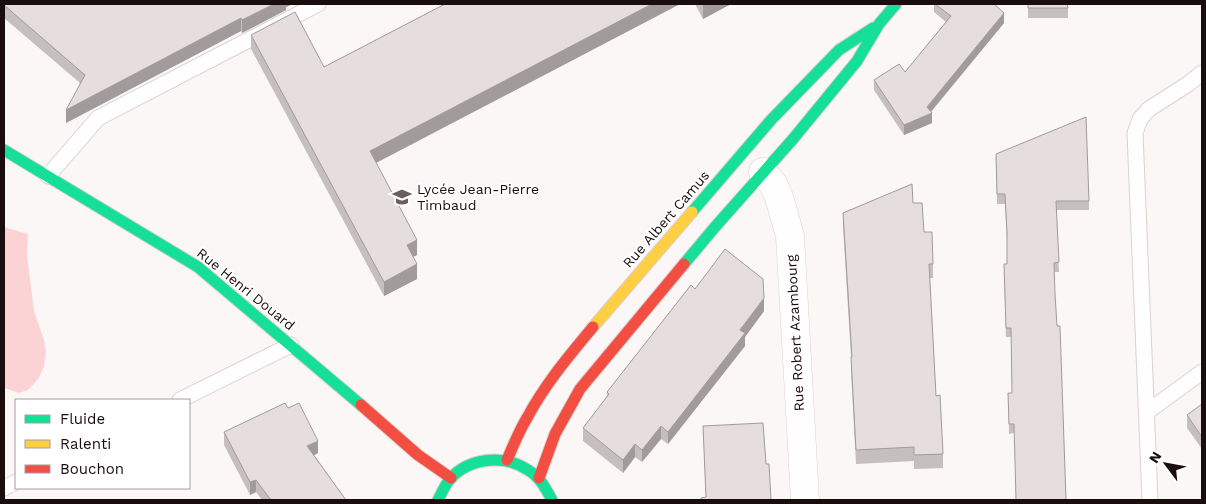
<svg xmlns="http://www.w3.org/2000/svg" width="1206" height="504" viewBox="0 0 1206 504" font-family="'Work Sans',sans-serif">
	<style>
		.green { fill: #fbd3d4 }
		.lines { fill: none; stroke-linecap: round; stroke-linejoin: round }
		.lane-casing { stroke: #dbd1d1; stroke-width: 17 }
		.street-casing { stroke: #dbd1d1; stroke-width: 29 }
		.fast-casing { stroke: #dbd1d1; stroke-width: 13 }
		.slow-casing { stroke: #dbd1d1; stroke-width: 13 }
		.jam-casing { stroke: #dbd1d1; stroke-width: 13 }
		.lane { stroke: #fefefe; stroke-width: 15 }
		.street { stroke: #fefefe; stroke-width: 28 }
		.fast { stroke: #16e098; stroke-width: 11 }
		.slow { stroke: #ffcf43; stroke-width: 11 }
		.jam { stroke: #f24e42; stroke-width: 11 }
		.wall { fill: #c6bfbf }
		.shaded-wall { fill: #a19b9b }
		.building { fill: #e6dede; stroke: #a19b9b }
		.labels { text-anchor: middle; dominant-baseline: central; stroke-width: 4; stroke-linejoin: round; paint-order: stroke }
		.poi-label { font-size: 14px; fill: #1a0d0e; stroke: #fff; text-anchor: start }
		.street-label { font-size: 14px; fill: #1a0d0e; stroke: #fff }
	</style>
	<rect width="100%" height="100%" fill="#fbf7f7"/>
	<path class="green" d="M 4,227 L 28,234 L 27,255 L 34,311 L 44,340 L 46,352 L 44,366 L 39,378 L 28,390 L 19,393 L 4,388 Z"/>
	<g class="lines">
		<g class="lane-casing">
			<path id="lane" d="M 48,176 L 98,118 L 318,4
				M 180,400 L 291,345
				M 1147,412 L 1202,372
				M 4,488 L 16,482
				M 1150,500 L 1135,133 L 1140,119 L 1149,109 L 1188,84 L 1202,73"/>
		</g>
		<g class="street-casing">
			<path id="street" d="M 763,172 L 773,184 L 779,197 L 790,236 L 805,500"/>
		</g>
		<g class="fast-casing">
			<path id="fast" d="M 4,150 L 198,267 L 361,405
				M 692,212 L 771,120 L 839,50 L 873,28
				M 684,264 L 715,227 L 793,139 L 857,61 L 879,24 L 896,4
				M 438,500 C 441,494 444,488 447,483 C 465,458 503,453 528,470 C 540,477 546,489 552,500"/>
		</g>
		<g class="slow-casing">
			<path id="slow" d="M 593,327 L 692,212"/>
		</g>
		<g class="jam-casing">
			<path id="jam" d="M 361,405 L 418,455 L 451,478
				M 507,460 C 513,446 519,431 527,418 C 545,384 569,356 593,327
				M 539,478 L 555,434 L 580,389 L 684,264"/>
		</g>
		<use href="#lane" class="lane"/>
		<use href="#street" class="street"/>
		<use href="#fast" class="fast"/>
		<use href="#slow" class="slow"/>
		<use href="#jam" class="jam"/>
	</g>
	<path class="wall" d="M 4,4 L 293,4 L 286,7 L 286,10 L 242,33 L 241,31 L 66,123 L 80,83 L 4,18 Z
		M 445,4 L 680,4 L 376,163 L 417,255 L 413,257 L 417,279 L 384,296 L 251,49 L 251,35 L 324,67 Z
		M 695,4 L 731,4 L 703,19 Z
		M 934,4 L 994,4 L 1004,23 L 931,112 L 932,123 L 904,135 L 874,90 L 874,80 L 905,72 L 946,22 L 934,12 Z
		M 1028,4 L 1068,8 L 1068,18 L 1028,18 Z
		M 996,154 L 1089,201 L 1089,210 L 1056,210 L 1059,272 L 1054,272 L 1014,433 L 1009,434 L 1008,393 L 1012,393 L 1011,337 L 1006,337 L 1004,274 L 1007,264 L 1007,242 L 1005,204 L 997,204 Z
		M 913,203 L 924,232 L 933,264 L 933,278 L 930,278 L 936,396 L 943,454 L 943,468 L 914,469 L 914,461 L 856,464 L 851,371 L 851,357 L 843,226 L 843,213 Z
		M 695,289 L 764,311 L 745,337 L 745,346 L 668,444 L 661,439 L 642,462 L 635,457 L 623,473 L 583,441 L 583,428 L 607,398 L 607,392 Z
		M 1202,404 L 1202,449 L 1187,428 L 1187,415 Z
		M 703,426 L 766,464 L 706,497 Z
		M 224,432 L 318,453 L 314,455 L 346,500 L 262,500 L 256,492 L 250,495 L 224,445 Z"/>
	<path class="shaded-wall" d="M 274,4 L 293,4 L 286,7 L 286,10 L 242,33 L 242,20 Z
		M 652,4 L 680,4 L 370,166 L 370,151 Z
		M 703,4 L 731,4 L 703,19 Z
		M 1004,13 L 1004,23 L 929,114 L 932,113 L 932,123 L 904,135 L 904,125 L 927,107 Z
		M 241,18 L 241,31 L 66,123 L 66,110 Z
		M 417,240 L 417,255 L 407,260 L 407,245 Z
		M 417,264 L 417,279 L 384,296 L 384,282 Z
		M 764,298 L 764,311 L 745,337 L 745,346 L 668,444 L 668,432 L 740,330 Z
		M 661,426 L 661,439 L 642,462 L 642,450 Z
		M 318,441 L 318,453 L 307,459 L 307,446 Z
		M 635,444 L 635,457 L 623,473 L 623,460 Z
		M 256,480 L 256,492 L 250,495 L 250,482 Z"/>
	<path class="building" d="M 4,4 L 274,4 L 242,20 L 241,18 L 66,110 L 85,75 L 4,5 Z
		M 445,4 L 652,4 L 370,151 L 417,240 L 407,245 L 417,264 L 384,282 L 251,35 L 295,12 L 324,67 Z
		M 935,4 L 994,4 L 1004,13 L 927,107 L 932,113 L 904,125 L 874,80 L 899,64 L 905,72 L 951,16 Z
		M 1028,4 L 1067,4 L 1068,8 L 1028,8 Z
		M 1086,117 L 1089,201 L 1056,201 L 1059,262 L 1054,263 L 1055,294 L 1057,326 L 1060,326 L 1066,500 L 1016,500 L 1014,424 L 1009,424 L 1008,393 L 1012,393 L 1011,328 L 1006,328 L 1004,264 L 1007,264 L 1007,233 L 1005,194 L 997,194 L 996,154 Z
		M 912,184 L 913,203 L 922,203 L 924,232 L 932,232 L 933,264 L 929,264 L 936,396 L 940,395 L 943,454 L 914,455 L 914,447 L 856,450 L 851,357 L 852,357 L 843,213 Z
		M 725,249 L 763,279 L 764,298 L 740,330 L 745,333 L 668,432 L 661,426 L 642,450 L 635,444 L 623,460 L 583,428 L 609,394 L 607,392 L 680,299 L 691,285 L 695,289 Z
		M 285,403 L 288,408 L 299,403 L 318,441 L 307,446 L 346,500 L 271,500 L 256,480 L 250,482 L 224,432 Z
		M 1202,404 L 1202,437 L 1187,415 Z
		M 763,423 L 766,464 L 769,464 L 771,500 L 701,500 L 701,498 L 706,497 L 703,426 Z"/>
	<defs>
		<g id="school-bare" transform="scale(1.5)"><path d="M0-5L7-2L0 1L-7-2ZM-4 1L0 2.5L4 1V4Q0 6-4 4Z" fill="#695f60" stroke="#fff" stroke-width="2.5" paint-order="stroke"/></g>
	</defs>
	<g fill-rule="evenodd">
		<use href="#school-bare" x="402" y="197"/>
	</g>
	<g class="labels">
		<g class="poi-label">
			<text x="417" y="189">Lycée Jean-Pierre<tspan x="417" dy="16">Timbaud</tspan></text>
		</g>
		<g class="street-label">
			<text transform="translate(666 219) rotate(-49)">Rue Albert Camus</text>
			<text transform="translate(246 289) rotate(39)">Rue Henri Douard</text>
			<text transform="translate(795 333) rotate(-93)">Rue Robert Azambourg</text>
		</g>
	</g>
	<rect width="1206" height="504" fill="none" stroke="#1a0d0e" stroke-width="10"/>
	<rect x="15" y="399" width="175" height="90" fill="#ffffff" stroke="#a39e9f"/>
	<rect x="25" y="415" width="25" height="8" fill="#16e098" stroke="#a39e9f"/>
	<text x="60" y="424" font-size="15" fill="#1a0d0e">Fluide</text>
	<rect x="25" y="440" width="25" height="8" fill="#ffcf43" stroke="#a39e9f"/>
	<text x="60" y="449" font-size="15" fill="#1a0d0e">Ralenti</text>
	<rect x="25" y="465" width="25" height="8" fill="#f24e42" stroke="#a39e9f"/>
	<text x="60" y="474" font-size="15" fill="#1a0d0e">Bouchon</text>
	<g transform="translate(1166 464) rotate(302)" stroke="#ffffff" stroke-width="4" paint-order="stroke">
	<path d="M0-4L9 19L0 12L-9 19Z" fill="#1a0d0e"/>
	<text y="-8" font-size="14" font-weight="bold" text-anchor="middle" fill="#1a0d0e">N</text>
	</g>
</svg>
